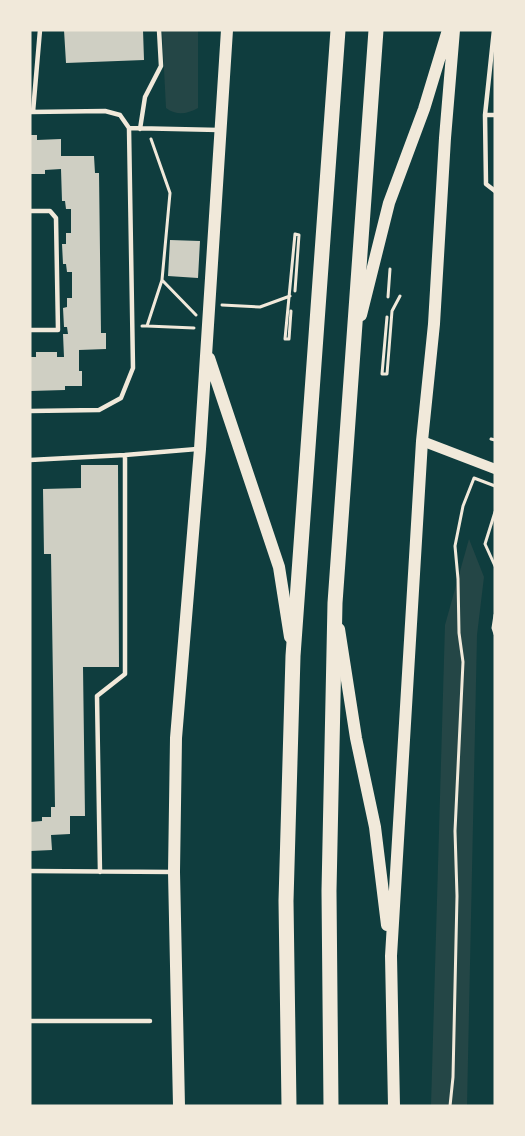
<svg xmlns="http://www.w3.org/2000/svg" width="525" height="1136" viewBox="0 0 525 1136" font-family="'Golos Text',sans-serif">
	<style>
		.green { fill: #244646 }
		.building { fill: #cfcfc3 }
		.lines { fill: none; stroke-linecap: round; stroke-linejoin: round }
		.path { stroke: #f1e9da; stroke-width: 3 }
		.service { stroke: #f1e9da; stroke-width: 4.5 }
		.tertiary { stroke: #f1e9da; stroke-width: 10 }
		.secondary { stroke: #f1e9da; stroke-width: 12 }
		.primary { stroke: #f1e9da; stroke-width: 15 }
	</style>
	<rect width="100%" height="100%" fill="#0f3d3e"/>
	<path class="green" d="M 162,30 L 198,30 L 198,108 C 187,114 177,116 166,108 Z
		M 469,539 L 484,577 L 477,635 L 467,1106 L 431,1106 L 445,625 Z"/>
	<path class="building" d="M 64,30 L 143,30 L 144,60 L 66,63 Z
		M 30,135 L 37,135 L 37,140 L 61,139 L 61,156 L 94,156 L 95,173 L 99,173 L 101,333 L 106,333 L 106,349 L 79,350 L 79,371 L 82,371 L 82,386 L 65,386 L 65,390 L 30,391 L 30,357 L 36,357 L 36,352 L 57,352 L 57,357 L 64,357 L 63,334 L 68,334 L 67,327 L 64,327 L 63,308 L 67,307 L 67,298 L 72,298 L 72,272 L 67,272 L 66,264 L 63,264 L 62,244 L 66,244 L 66,233 L 71,233 L 71,209 L 66,209 L 65,201 L 62,201 L 61,169 L 45,170 L 45,174 L 30,174 Z
		M 170,240 L 200,241 L 198,278 L 168,276 Z
		M 81,465 L 118,465 L 119,667 L 83,667 L 85,816 L 70,816 L 70,834 L 51,835 L 52,850 L 30,851 L 30,822 L 42,821 L 42,817 L 51,817 L 51,807 L 55,807 L 51,554 L 44,554 L 43,489 L 81,488 Z"/>
	<g class="lines">
		<path class="path" d="M 162,280 L 196,315
			M 388,297 L 390,269
			M 222,305 L 260,307 L 290,296
			M 387,317 L 382,374 L 387,374 L 392,311 L 400,296
			M 142,326 L 147,326 L 162,280 L 170,193 L 151,139
			M 147,326 L 194,328
			M 289,339 L 285,339 L 295,234 L 299,235 L 295,291
			M 289,339 L 291,311
			M 491,439 L 495,440
			M 495,512 L 485,544 L 495,566
			M 495,615 L 493,628 L 495,634
			M 450,1106 L 453,1077 L 457,896 L 455,831 L 463,662 L 459,633 L 458,579 L 455,546 L 463,506 L 474,478 L 495,486"/>
		<path class="service" d="M 494,30 L 485,115 L 486,184 L 495,191
			M 30,112 L 105,111 L 120,115 L 129,128
			M 33,112 L 40,30
			M 485,115 L 495,115
			M 140,129 L 145,97 L 161,66 L 159,30
			M 30,211 L 50,211 L 56,218 L 58,330 L 30,330
			M 30,411 L 99,410 L 121,398 L 133,368 L 129,128 L 219,130
			M 30,460 L 125,455
			M 30,871 L 174,872
			M 100,872 L 97,696 L 125,674 L 125,455 L 197,449
			M 30,1021 L 150,1021"/>
		<path class="tertiary" d="M 422,441 L 495,469"/>
		<path class="secondary" d="M 361,315 L 389,203 L 424,109 L 448,30
			M 209,358 L 279,567 L 290,637
			M 339,629 L 356,738 L 375,827 L 387,925
			M 179,1106 L 174,872 L 176,738 L 200,449 L 227,30
			M 394,1106 L 391,956 L 422,441 L 434,324 L 445,138 L 454,30"/>
		<path class="primary" d="M 289,1106 L 286,901 L 293,656 L 338,30
			M 331,1106 L 329,891 L 335,603 L 376,30"/>
	</g>
	<rect width="525" height="1136" fill="none" stroke="#f1e9da" stroke-width="63"/>
</svg>
